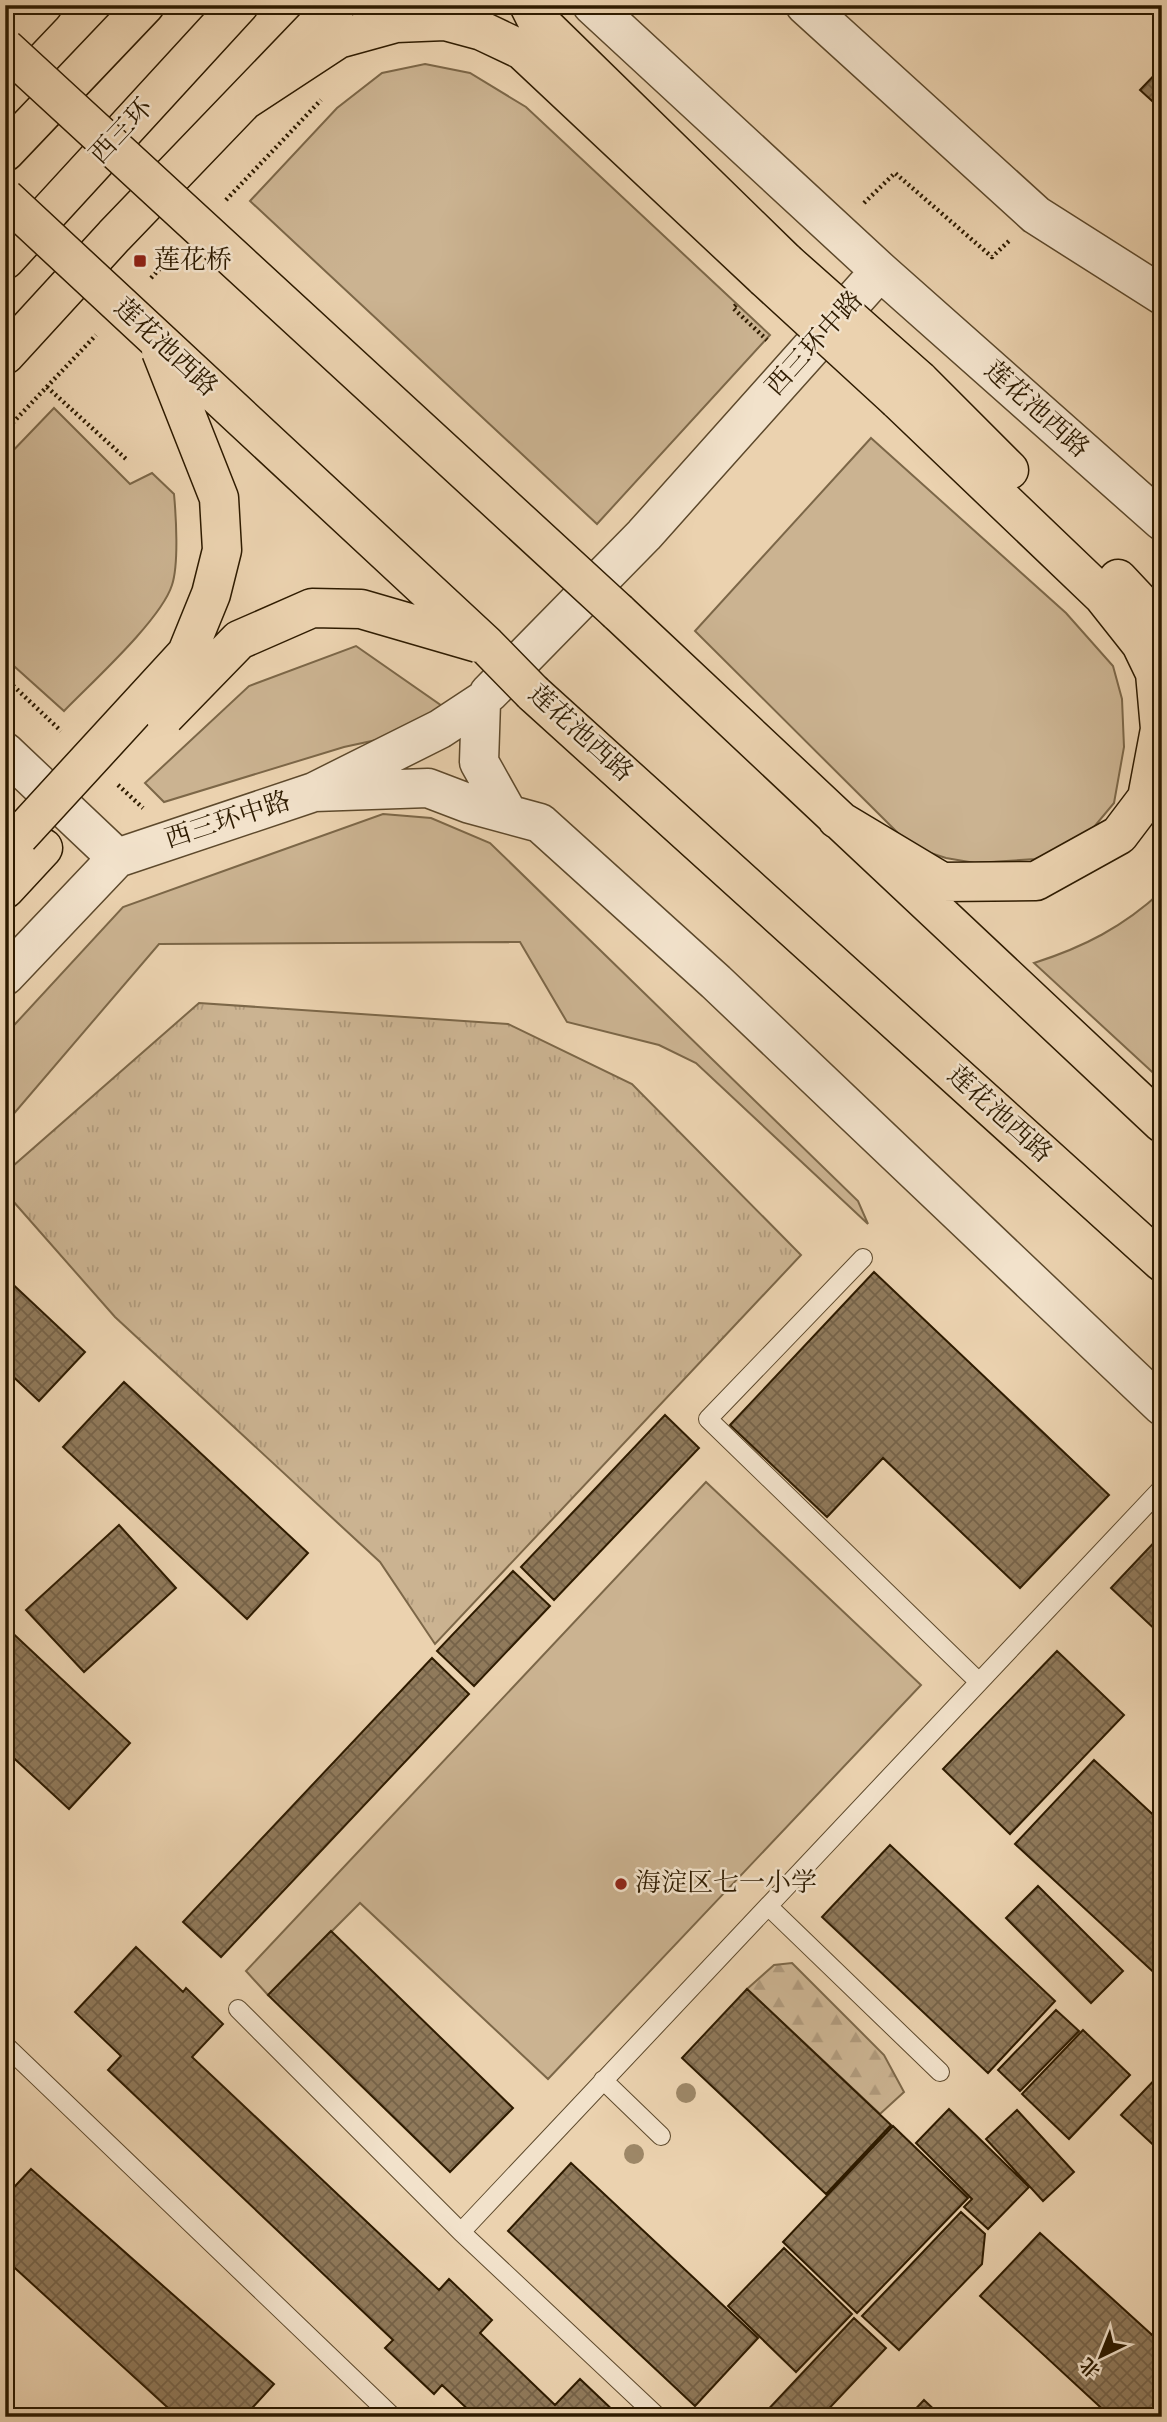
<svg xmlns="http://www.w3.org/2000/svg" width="1167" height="2422" viewBox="0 0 1167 2422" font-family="'Old Standard TT','Noto Serif SC',serif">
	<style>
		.green { fill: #cbb391; stroke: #7c6748; stroke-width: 2 }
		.forest { fill: url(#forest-firs); stroke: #7c6748; stroke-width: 2 }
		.park { fill: url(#park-tufts); stroke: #7c6748; stroke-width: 2 }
		.building { fill: url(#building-cross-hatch); stroke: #2e1b00; stroke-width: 2 }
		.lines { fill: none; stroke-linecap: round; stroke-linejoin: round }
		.service-casing { stroke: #5d492c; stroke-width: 20 }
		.tertiary-casing { stroke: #5d492c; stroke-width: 41 }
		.trunk-casing { stroke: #2e1b00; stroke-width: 41 }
		.path { stroke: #2e1b00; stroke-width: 4.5; stroke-dasharray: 2 3.5; stroke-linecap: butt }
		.service { stroke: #f2e2cb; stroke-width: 18 }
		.tertiary { stroke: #f2e2cb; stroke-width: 38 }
		.trunk { stroke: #ebd2af; stroke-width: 38 }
		.trunk-bridge-casing { stroke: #2e1b00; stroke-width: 41; stroke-linecap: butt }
		.trunk-bridge { stroke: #ebd2af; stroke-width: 38 }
		.tree { fill: #9d8767 }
		.poi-dot { fill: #8f2418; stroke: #f2e2cb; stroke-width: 2.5 }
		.labels { text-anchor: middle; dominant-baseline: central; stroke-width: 5; stroke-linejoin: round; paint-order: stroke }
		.street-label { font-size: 26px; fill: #2e1b00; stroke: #f2e2cb }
		.poi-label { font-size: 26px; fill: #2e1b00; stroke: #f2e2cb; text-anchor: start }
	</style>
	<defs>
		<pattern id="forest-firs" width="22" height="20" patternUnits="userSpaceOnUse" patternTransform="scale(1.75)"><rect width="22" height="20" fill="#cbb391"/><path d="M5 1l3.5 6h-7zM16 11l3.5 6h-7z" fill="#af997b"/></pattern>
		<pattern id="park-tufts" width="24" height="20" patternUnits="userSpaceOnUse" patternTransform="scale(1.75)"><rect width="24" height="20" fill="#cbb391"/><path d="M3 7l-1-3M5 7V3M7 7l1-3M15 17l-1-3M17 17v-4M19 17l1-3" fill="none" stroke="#af997b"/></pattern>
		<pattern id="building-cross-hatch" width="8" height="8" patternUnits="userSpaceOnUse" patternTransform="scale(1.75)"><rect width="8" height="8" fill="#907a5b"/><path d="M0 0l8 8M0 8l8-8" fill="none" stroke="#766349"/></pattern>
	</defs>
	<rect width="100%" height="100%" fill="#ebd2af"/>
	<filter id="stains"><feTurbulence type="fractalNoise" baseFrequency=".00286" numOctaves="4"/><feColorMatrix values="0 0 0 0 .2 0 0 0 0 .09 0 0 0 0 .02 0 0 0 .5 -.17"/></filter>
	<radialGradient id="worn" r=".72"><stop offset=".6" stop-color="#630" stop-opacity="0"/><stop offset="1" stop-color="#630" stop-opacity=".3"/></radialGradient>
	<path class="green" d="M 425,64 L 470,73 L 526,107 L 770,335 L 597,524 L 250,201 L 337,108 L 382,73 Z
		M 54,408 L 130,484 L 152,473 L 174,494 C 176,516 179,564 172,585 C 161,620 91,683 64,711 L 5,658 L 5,459 Z
		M 871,438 L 1066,613 L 1113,666 L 1122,699 L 1124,747 L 1114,803 L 1084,839 L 1035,859 L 975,863 L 946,858 L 912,847 L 695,631 Z
		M 356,646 L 442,706 L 390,737 L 344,747 L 164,802 L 145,783 L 249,686 Z
		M 383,814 L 431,818 L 490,843 L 858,1201 L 868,1224 L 696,1063 L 659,1045 L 567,1022 L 520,942 L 159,944 L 5,1124 L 5,1035 L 123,907 Z
		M 1162,891 L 1162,1081 L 1034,963 C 1084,947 1123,927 1162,891 Z
		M 706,1482 L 921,1685 L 548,2079 L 360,1903 L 268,1995 L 246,1971 Z"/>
	<path class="forest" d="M 792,1963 L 884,2055 L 904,2092 L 880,2114 L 747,1989 L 774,1965 Z"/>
	<path class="park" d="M 199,1003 L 508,1024 L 632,1084 L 801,1255 L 435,1644 L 380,1562 L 115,1317 L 5,1192 L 5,1173 Z"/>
	<path class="building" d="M 1162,67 L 1162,110 L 1140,90 Z
		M 874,1272 L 1109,1495 L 1020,1588 L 883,1458 L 827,1517 L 730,1425 Z
		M 5,1277 L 85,1352 L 39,1401 L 5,1369 Z
		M 124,1382 L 308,1553 L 247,1619 L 63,1447 Z
		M 665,1415 L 699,1448 L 554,1600 L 521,1567 Z
		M 119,1525 L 176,1588 L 84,1672 L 26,1610 Z
		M 1162,1534 L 1162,1636 L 1111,1588 Z
		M 513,1571 L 550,1606 L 474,1686 L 437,1651 Z
		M 5,1626 L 130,1743 L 69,1809 L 5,1750 Z
		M 1057,1651 L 1124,1715 L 1010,1834 L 943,1769 Z
		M 432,1658 L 469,1694 L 221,1957 L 183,1922 Z
		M 1094,1760 L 1162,1823 L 1162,1980 L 1015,1844 Z
		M 890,1845 L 1055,2001 L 988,2073 L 822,1917 Z
		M 1038,1886 L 1123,1971 L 1091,2003 L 1006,1918 Z
		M 331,1931 L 513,2108 L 450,2172 L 268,1995 Z
		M 136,1947 L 183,1992 L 186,1988 L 223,2024 L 192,2057 L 439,2290 L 449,2279 L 492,2320 L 480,2333 L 555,2405 L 580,2379 L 620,2417 L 476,2417 L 442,2385 L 434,2394 L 385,2348 L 393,2340 L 108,2070 L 121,2056 L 75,2012 Z
		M 747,1989 L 891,2125 L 826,2194 L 682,2058 Z
		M 1056,2010 L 1079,2031 L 1020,2091 L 998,2070 Z
		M 1083,2030 L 1130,2075 L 1069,2139 L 1022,2094 Z
		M 1162,2072 L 1162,2153 L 1121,2115 Z
		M 949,2109 L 1029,2187 L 988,2229 L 964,2207 L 972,2199 L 916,2143 Z
		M 1017,2110 L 1074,2172 L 1043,2201 L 986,2139 Z
		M 893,2126 L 968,2198 L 857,2313 L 783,2242 Z
		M 571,2163 L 758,2338 L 695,2406 L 508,2231 Z
		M 31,2169 L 274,2384 L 244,2417 L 178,2417 L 5,2259 L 5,2197 Z
		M 961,2212 L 985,2234 L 982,2264 L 899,2350 L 862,2316 Z
		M 1040,2233 L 1162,2344 L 1162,2417 L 1111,2417 L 980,2296 Z
		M 784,2248 L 852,2314 L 796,2372 L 728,2306 Z
		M 854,2318 L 886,2348 L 821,2417 L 761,2417 Z
		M 924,2400 L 942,2417 L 908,2417 Z"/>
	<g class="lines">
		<g class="service-casing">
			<path id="service" d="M 863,1258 L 708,1419 L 979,1682
				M 768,1906 L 940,2072
				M 238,2009 L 461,2232 L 658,2417
				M 5,2045 L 393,2417
				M 603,2080 L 661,2136
				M 461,2232 L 1162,1488"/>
		</g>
		<g class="tertiary-casing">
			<path id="tertiary" d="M 592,5 L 880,271 L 1162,521
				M 805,5 L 1036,215 L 1162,295
				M 489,693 L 644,535 L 880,271
				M 5,752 L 117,858
				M 314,792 L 428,788 L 470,804 L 540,823 L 716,982 L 1162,1406
				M 5,976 L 117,858 L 314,792 L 440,729 L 481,702 L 479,762 L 507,812"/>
		</g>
		<g class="trunk-casing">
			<path id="trunk" d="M 529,5 L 535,17 L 786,262
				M 5,45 L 43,5
				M 245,100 L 338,39 L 396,23 L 445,21 L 482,31 L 522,50 L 765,278
				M 5,152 L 145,5
				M 5,260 L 239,5
				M 5,355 L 114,236 L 336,5
				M 919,380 L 1009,470
				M 1118,579 L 1162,626
				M 618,612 L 1162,1123
				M 533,693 L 1162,1262
				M 837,819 L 942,882 L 1036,881 L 1119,835 L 1147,798 L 1160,729 L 1155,673 L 1141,644 L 1103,596 L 898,400
				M 5,889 L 43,848"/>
		</g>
		<path class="path" d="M 226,200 L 321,100
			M 864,203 L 895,173 L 992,257 L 1009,241
			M 151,278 L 174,254
			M 736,305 L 733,308 L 767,340
			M 47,387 L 126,459
			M 5,431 L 96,335
			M 5,678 L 61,731
			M 118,785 L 143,808"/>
		<use href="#service" class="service"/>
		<use href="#tertiary" class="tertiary"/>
		<use href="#trunk" class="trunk"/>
		<g class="trunk-bridge-casing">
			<path id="trunk-bridge" d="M 5,48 L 618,612
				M 5,198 L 486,645 L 533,693
				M 786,262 L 919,380
				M 765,278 L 898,400
				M 165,716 L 239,640 L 312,608 L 361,609 L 478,643
				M 19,836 L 187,653 L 211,594 L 222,550 L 219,498 L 161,351"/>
		</g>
		<use href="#trunk-bridge" class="trunk-bridge"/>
	</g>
	<g class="tree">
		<circle cx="686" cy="2093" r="10"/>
		<circle cx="634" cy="2154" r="10"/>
	</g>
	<g class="poi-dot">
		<rect x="133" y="254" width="14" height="14" rx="3.5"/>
		<circle cx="621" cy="1884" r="7"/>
	</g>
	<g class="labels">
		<g class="street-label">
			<text transform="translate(122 132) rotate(-47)">西三环</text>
			<text transform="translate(815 344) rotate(-48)">西三环中路</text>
			<text transform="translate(165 348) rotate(43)">莲花池西路</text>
			<text transform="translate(1036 410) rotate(42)">莲花池西路</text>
			<text transform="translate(580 734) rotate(42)">莲花池西路</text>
			<text transform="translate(228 821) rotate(-18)">西三环中路</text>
			<text transform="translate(999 1115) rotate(42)">莲花池西路</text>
		</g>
		<g class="poi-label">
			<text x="154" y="261">莲花桥</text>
			<text x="635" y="1884">海淀区七一小学</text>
		</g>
	</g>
	<rect width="1167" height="2422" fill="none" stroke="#ebd2af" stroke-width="28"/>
	<rect x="7" y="7" width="1153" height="2408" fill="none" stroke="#2e1b00" stroke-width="3.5"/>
	<rect x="14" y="14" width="1139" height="2394" fill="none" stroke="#2e1b00" stroke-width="2"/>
	<g transform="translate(1101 2356) rotate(223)" stroke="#f2e2cb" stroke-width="5" paint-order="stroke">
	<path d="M0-5L12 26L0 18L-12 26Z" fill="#2e1b00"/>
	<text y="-10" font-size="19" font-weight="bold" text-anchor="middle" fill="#2e1b00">北</text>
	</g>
	<rect width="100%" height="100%" filter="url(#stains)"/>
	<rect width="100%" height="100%" fill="url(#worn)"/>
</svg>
